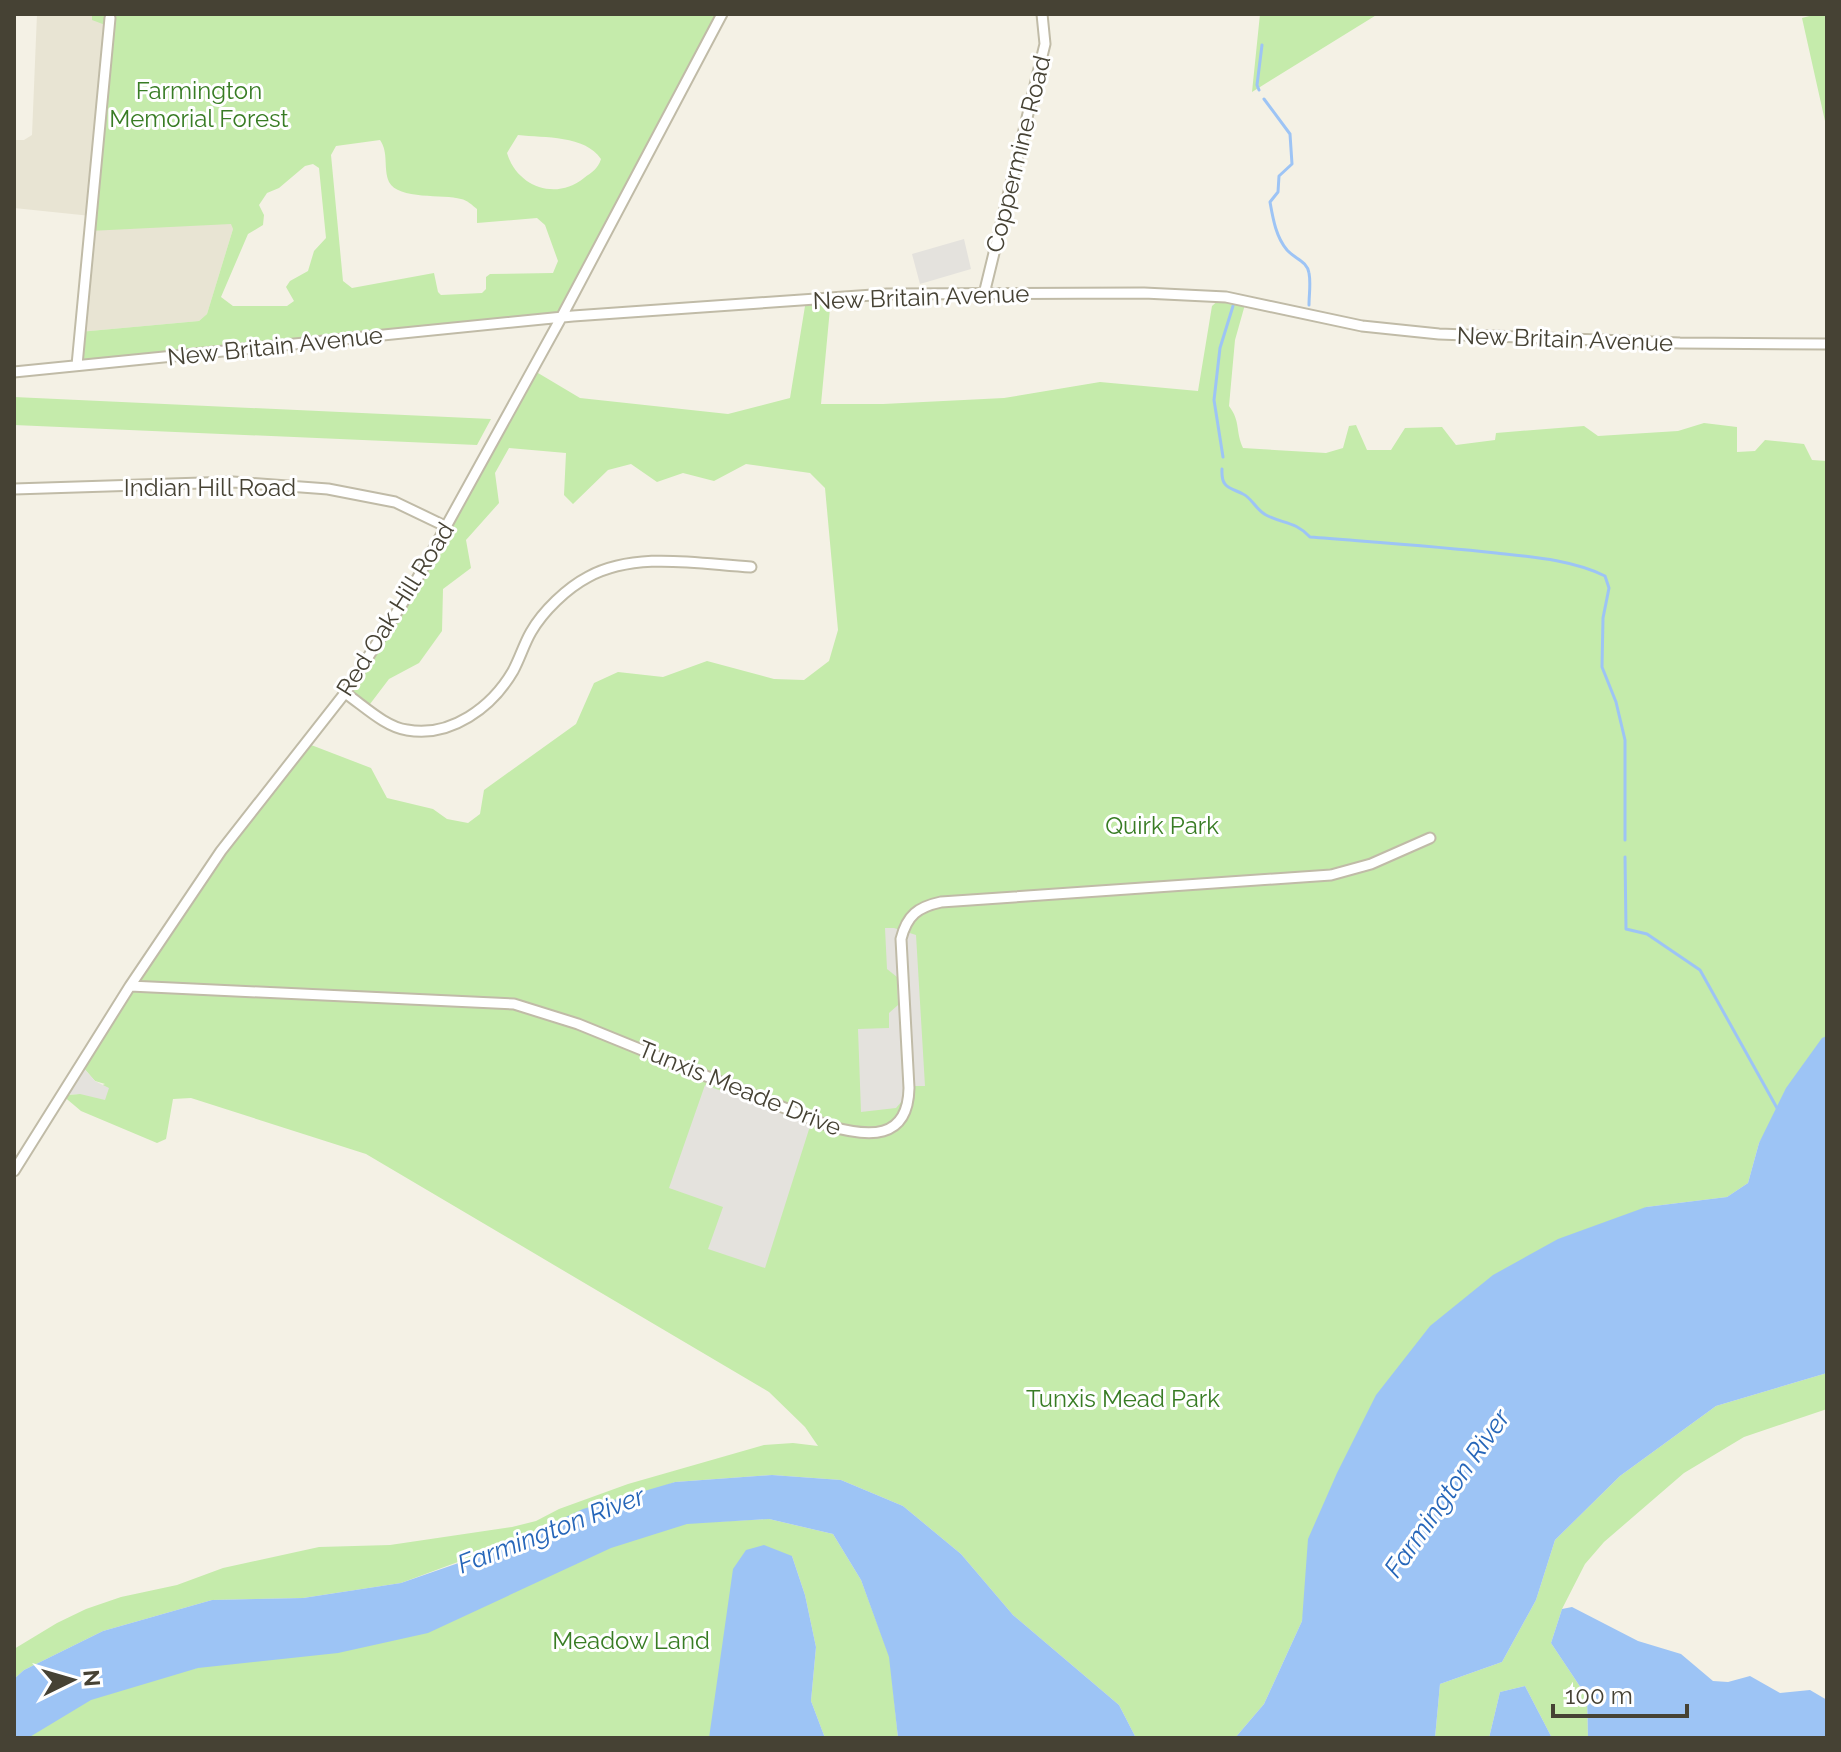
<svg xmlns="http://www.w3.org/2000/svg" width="1841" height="1752" viewBox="0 0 1841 1752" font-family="Raleway,sans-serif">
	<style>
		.residential { fill: #e8e4d3 }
		.green { fill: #c5ebab; fill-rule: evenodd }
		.parking { fill: #e4e2dd }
		.water { fill: #9dc4f5 }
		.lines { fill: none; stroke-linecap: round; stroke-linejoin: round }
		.stream { stroke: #9dc4f5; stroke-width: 3 }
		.minor-casing { stroke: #c0bba7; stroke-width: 13 }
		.minor { stroke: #fff; stroke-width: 9 }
		.labels { text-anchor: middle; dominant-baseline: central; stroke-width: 6; stroke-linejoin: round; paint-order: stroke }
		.park-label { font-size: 24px; fill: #387c24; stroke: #fff }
		.street-label { font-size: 24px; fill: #464234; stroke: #fff }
		.water-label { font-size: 26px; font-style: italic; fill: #2666b9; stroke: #fff }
	</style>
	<rect width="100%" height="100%" fill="#f4f1e5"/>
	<path class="residential" d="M 37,14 L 107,14 L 91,216 L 14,208 L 14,140 L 24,140 L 32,135 Z
		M 223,218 L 231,219 L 233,229 L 207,314 L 199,321 L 79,332 L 89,231 Z"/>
	<path class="green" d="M 92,14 L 716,14 L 721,16 L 561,318 L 77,365 L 79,332 L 199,321 L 207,314 L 233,229 L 231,224 L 89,231 L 108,26 L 92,20 ZM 518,135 C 545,138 585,135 601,159 C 598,169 592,172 584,178 C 556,201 517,187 507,153 ZM 380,140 C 389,153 383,168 389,182 C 398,200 444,194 461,199 C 467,200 472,205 477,209 L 477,223 L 537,218 L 545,225 L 558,261 L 553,273 L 490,274 L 486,277 L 486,289 L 482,293 L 441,295 L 438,292 L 434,273 L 352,288 L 343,281 L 331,155 L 336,146 ZM 313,164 L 319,168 L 326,238 L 314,251 L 308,271 L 290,281 L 286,287 L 294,301 L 287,306 L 233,306 L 221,297 L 248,234 L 263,225 L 264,215 L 259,205 L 267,193 L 279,188 L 305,166 Z
		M 1260,14 L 1378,14 L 1252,92 Z
		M 1817,14 L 1827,14 L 1827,130 L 1802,18 Z
		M 1222,297 L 1246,301 L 1235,340 L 1229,406 C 1241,422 1235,431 1243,448 L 1326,453 L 1343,448 L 1349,426 L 1356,425 L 1367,450 L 1391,450 L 1405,428 L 1442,427 L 1456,445 L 1495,440 L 1496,433 L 1584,426 L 1598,436 L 1678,431 L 1704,423 L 1737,427 L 1737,452 L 1755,451 L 1765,440 L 1804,444 L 1812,460 L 1827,461 L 1827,1038 L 1759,1143 L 1748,1183 L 1727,1197 L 1646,1207 L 1308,1591 L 1302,1621 L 1264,1704 L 1235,1738 L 1136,1738 L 1119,1705 L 1013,1615 L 961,1554 L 903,1506 L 841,1480 L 772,1475 L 675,1482 L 401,1583 L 303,1598 L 212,1600 L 103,1631 L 24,1670 L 14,1679 L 14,1649 L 57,1623 L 86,1609 L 121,1597 L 177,1585 L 223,1568 L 319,1547 L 390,1545 L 512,1527 L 536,1521 L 559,1509 L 628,1484 L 764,1445 L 793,1443 L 818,1446 L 805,1427 L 769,1392 L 366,1154 L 191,1098 L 173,1099 L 166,1139 L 157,1143 L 81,1111 L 62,1095 L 80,1094 L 105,1084 L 95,1081 L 81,1065 L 221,851 L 306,743 L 371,768 L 387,798 L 433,809 L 447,819 L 468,823 L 480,814 L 484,790 L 576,724 L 594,683 L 618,672 L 663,677 L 707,661 L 774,679 L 804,680 L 829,661 L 838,630 L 825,488 L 810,473 L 746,464 L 714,481 L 683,473 L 657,482 L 631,464 L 608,470 L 573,504 L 564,495 L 566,453 L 509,448 L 495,473 L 499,503 L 466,540 L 471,568 L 443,589 L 442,631 L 419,663 L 389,679 L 367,708 L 345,693 L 372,653 L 533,370 L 580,398 L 728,414 L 790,398 L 806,300 L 831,298 L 821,404 L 883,404 L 1004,398 L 1100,382 L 1198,391 L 1212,306 Z
		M 14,397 L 491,419 L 477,445 L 14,425 Z
		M 1827,1373 L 1827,1409 L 1744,1437 L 1684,1473 L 1604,1542 L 1585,1564 L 1562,1609 L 1551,1643 L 1587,1697 L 1588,1738 L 1552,1738 L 1525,1686 L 1500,1692 L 1489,1738 L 1435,1738 L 1440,1684 L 1502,1662 L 1536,1600 L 1555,1540 L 1620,1476 L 1716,1406 Z
		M 769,1519 L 833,1534 L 861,1580 L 890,1658 L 898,1738 L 825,1738 L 811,1701 L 816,1647 L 805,1595 L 792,1556 L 717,1738 L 14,1738 L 66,1702 L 485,1593 L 671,1524 Z"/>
	<path class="parking" d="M 964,239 L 971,269 L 920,284 L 912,254 Z
		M 885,928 L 894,928 L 916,935 L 925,1086 L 915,1086 L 896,1108 L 861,1112 L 858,1029 L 889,1028 L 889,1013 L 898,1005 L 897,977 L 887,969 Z
		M 81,1065 L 95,1081 L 109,1088 L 105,1100 L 80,1094 L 62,1095 Z
		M 705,1085 L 811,1123 L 765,1268 L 708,1249 L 723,1207 L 669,1188 Z"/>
	<path class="water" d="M 1827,1036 L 1827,1373 L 1716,1406 L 1620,1476 L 1555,1540 L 1536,1600 L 1502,1662 L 1440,1684 L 1435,1738 L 1235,1738 L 1264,1704 L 1302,1621 L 1308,1539 L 1337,1473 L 1376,1395 L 1430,1326 L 1493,1275 L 1558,1239 L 1646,1207 L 1727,1197 L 1748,1183 L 1759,1143 L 1786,1088 L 1822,1038 Z
		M 772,1475 L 841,1480 L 903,1506 L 961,1554 L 1013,1615 L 1119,1705 L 1136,1738 L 898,1738 L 889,1657 L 861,1580 L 833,1534 L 769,1519 L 687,1524 L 611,1548 L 428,1633 L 338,1653 L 198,1668 L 91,1700 L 28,1738 L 14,1738 L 14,1679 L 24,1670 L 103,1631 L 212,1600 L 303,1598 L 401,1583 L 493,1551 L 583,1509 L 675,1482 Z
		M 764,1545 L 792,1556 L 805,1595 L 816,1647 L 811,1701 L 825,1738 L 709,1738 L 733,1569 L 746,1550 Z
		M 1572,1607 L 1638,1641 L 1681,1654 L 1713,1681 L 1728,1682 L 1750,1676 L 1780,1693 L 1810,1690 L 1827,1700 L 1827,1738 L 1588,1738 L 1587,1697 L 1551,1643 L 1562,1609 Z
		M 1525,1686 L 1552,1738 L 1489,1738 L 1500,1692 Z"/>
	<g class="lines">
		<path class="stream" d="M 1259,90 L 1257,85 L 1262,45
			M 1264,99 L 1290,134 L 1292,164 L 1279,176 L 1278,192 L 1270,202 C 1273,219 1276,237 1287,250 C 1295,259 1307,261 1309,273 C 1311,283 1309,295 1309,305
			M 1223,457 L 1214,400 L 1220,348 L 1233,306
			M 1222,469 C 1221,488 1229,487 1243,494 C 1252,498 1256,510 1266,515 C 1283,524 1295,521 1310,537 C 1372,542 1435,546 1496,553 C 1533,557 1572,560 1605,576 L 1609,588 L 1603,618 L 1602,667 L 1616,702 L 1625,740 L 1625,840
			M 1625,857 L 1626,929 L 1647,934 L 1700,970 L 1777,1108"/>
		<g class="minor-casing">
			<path id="minor" d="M 984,294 L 1045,44 L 1042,14
				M 77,365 L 110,18
				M 14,372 L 573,316 L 887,294 L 1144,293 L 1226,297 L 1362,326 L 1439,334 L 1680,343 L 1827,344
				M 14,489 L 233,482 L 328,489 L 395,502 L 447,527
				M 345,693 C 363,705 385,727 407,730 C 451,738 492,707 513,671 C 520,658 524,644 531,632 C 543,611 567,588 588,577 C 636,551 699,564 751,567
				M 130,986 L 514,1004 L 578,1024 L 829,1126 C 868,1137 908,1141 909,1088 L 901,939 C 907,915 918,907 941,902 L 1331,875 L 1371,864 L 1430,838
				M 14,1171 L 130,986 L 221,851 L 345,693 L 411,590 L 561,318 L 722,14"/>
		</g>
		<use href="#minor" class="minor"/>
	</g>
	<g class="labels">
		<g class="park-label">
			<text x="199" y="90">Farmington<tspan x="199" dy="28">Memorial Forest</tspan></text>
			<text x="1162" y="825">Quirk Park</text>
			<text x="1123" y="1398">Tunxis Mead Park</text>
			<text x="631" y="1640">Meadow Land</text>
		</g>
		<g class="street-label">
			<text transform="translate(1018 154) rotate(-76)">Coppermine Road</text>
			<text transform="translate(921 297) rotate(-2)">New Britain Avenue</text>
			<text transform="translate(1565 339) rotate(2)">New Britain Avenue</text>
			<text transform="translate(275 346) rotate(-6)">New Britain Avenue</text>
			<text x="210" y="487">Indian Hill Road</text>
			<text transform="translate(395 609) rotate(-58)">Red Oak Hill Road</text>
			<text transform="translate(740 1088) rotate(22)">Tunxis Meade Drive</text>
		</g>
		<g class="water-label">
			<text transform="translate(1447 1493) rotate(-55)">Farmington River</text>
			<text transform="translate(551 1530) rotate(-21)">Farmington River</text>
		</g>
	</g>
	<rect width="1841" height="1752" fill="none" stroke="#464234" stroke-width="32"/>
	<g transform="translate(72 1680) rotate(85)" stroke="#ffffff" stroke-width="6" paint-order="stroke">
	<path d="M0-6L14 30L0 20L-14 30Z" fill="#464234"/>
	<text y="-12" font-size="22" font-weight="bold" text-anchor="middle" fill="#464234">N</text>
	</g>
	<path d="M1553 1704v12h134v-12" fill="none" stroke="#464234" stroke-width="4"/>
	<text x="1565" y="1704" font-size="24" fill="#464234" stroke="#ffffff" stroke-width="6" paint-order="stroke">100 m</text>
</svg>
